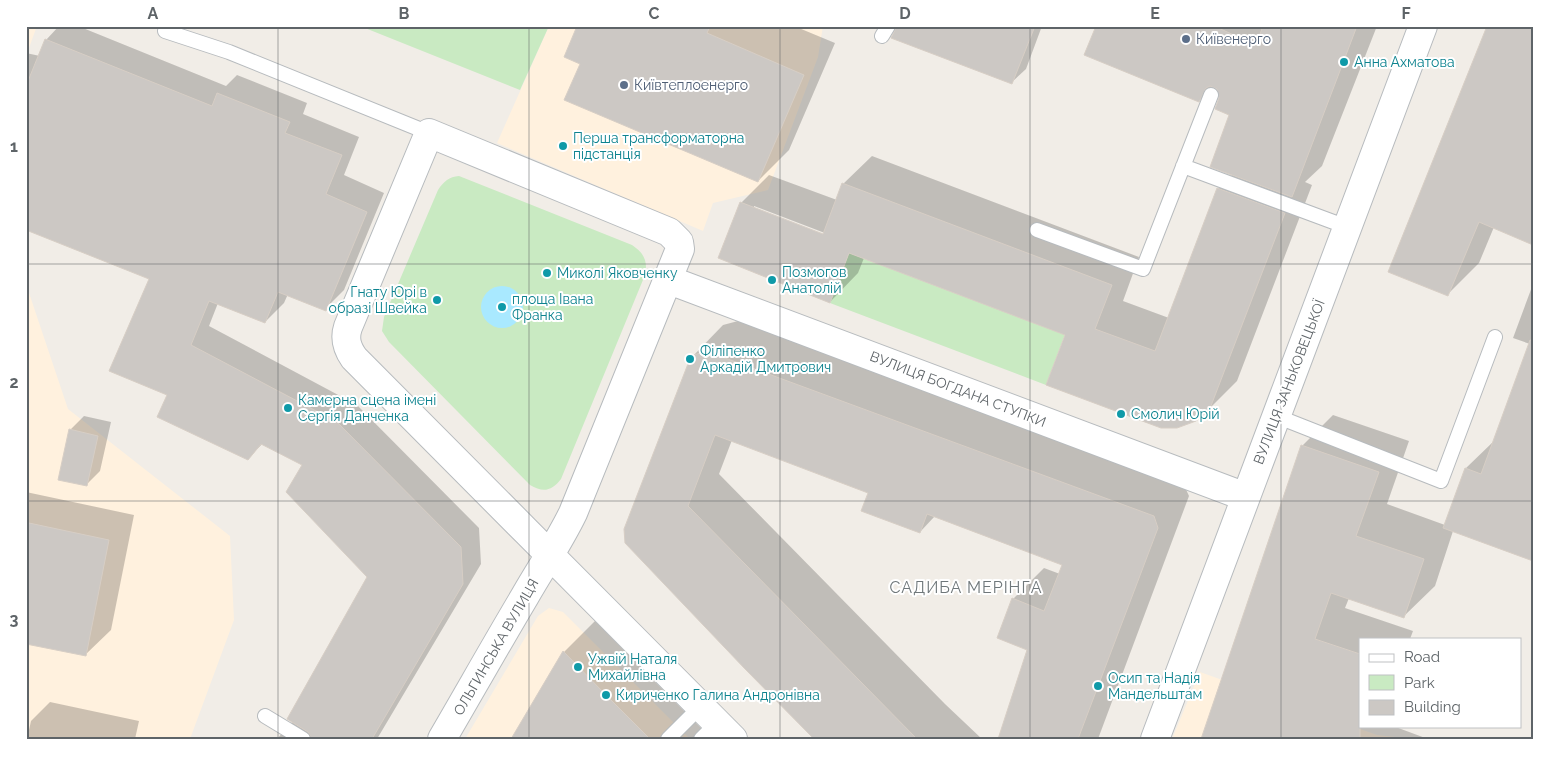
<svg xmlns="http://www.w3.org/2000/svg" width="1559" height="765" viewBox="0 0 1559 765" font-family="Raleway,sans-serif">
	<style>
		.commercial { fill: #fff1de }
		.green { fill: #c9eac2 }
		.water { fill: #a9e9ff }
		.shadow { fill: #0003; fill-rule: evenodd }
		.building { fill: #ccc8c4; stroke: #d7cec5 }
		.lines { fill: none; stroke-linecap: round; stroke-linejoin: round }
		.service-casing { stroke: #b7bbbe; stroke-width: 16 }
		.minor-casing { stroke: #b7bbbe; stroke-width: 30 }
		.service { stroke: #fff; stroke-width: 14 }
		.minor { stroke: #fff; stroke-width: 28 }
		.grid { fill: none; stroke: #5e6468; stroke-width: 1; stroke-opacity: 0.55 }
		.service-dot { fill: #5c6f8a; stroke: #fff; stroke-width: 2 }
		.culture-dot { fill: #0f9aa8; stroke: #fff; stroke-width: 2 }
		.labels { text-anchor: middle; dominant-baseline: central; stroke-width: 4; stroke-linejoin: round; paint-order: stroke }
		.service-label { font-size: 14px; fill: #4e5e75; stroke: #fff; text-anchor: start }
		.culture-label { font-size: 14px; fill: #0d838f; stroke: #fff; text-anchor: start }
		.street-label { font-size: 14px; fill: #5e6468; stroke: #fff }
		.quarter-label { font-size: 16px; letter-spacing: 1px; fill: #6f777a; stroke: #fff }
		.neatline { fill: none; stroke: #5e6468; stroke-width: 2 }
		.grid-label { font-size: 16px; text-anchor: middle; font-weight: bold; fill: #5e6468 }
	</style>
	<rect width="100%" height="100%" fill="#f1ede7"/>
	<path class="commercial" d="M 26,26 L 37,26 L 26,56 Z
		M 549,26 L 823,26 L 818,57 L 768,190 L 713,203 L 703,231 L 497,143 Z
		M 26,284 L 68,409 L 230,536 L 234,620 L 190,739 L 26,739 Z
		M 549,608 L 563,612 L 690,739 L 465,739 L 538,616 Z
		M 1200,672 L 1377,735 L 1413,739 L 1172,739 Z"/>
	<path class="green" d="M 360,26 L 549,26 L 520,90 Z
		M 459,176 L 632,245 C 644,253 648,261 645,275 L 561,479 C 552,491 543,493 530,485 L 389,342 L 382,331 L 384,317 L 438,190 C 444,181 449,177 459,176 Z
		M 849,253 L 1065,334 L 1046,385 L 830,303 Z"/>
	<path class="water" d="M481 307a21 21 0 1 1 42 0a21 21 0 1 1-42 0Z"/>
	<path class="shadow" d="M 59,26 L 78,26 L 226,86 L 237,75 L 307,103 L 303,114 L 359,137 L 344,175 L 384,193 L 344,290 L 325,309 L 288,294 L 284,303 L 265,322 L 218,303 L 209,326 L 357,405 L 479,528 L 481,564 L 377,739 L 277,739 L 293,721 L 368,577 L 304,465 L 263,443 L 248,459 L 150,278 L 26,228 L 26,53 L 40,56 L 46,40 Z
		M 578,26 L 794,26 L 835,43 L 789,150 L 758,181 L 582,63 Z
		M 898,26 L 1042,26 L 1026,69 L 1012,82 Z
		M 1097,26 L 1377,26 L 1322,166 L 1305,182 L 1312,185 L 1237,381 L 1208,410 L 1066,334 L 864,258 L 858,273 L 830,302 L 741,203 L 769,175 L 837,200 L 843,184 L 872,156 L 1139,257 L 1123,301 L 1169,318 L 1218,189 L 1233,174 L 1231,114 L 1215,86 L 1198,101 ZM 754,206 L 830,235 L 829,237 L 754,209 Z
		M 1489,26 L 1494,227 L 1479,263 L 1448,294 Z
		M 1533,284 L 1533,557 L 1453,531 L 1435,586 L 1403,617 L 1349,598 L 1345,608 L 1413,631 L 1410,639 L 1360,639 L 1360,726 L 1393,726 L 1428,739 L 1203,739 L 1302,446 L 1333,415 L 1409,441 L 1387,504 L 1445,525 L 1466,468 L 1495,440 L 1530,344 L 1513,338 Z
		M 738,321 L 1184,485 L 1189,496 L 1098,739 L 1000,739 L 1029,649 L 1013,599 L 1044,568 L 1060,574 L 1063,564 L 935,516 L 920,532 L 870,493 L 732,440 L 719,474 L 945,704 L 982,739 L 816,739 L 626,543 L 692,357 L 723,325 Z
		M 84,416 L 111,422 L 100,471 L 86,485 L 70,430 Z
		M 26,472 L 29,473 L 26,485 Z
		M 26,492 L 134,515 L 111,630 L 85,655 L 26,643 Z
		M 595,621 L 712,739 L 512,739 L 564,652 Z
		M 50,702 L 139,721 L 135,739 L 27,739 L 31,721 Z"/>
	<path class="building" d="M 577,26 L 710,26 L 707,33 L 804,75 L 758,182 L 564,100 L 580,64 L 564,57 Z
		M 897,26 L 1035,26 L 1012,84 L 891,38 Z
		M 1096,26 L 1214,26 L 1256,45 L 1263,26 L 1357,26 L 1292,197 L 1210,167 L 1229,115 L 1215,109 L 1219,98 L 1217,89 L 1210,86 L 1206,88 L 1199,102 L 1084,55 Z
		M 1487,26 L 1533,26 L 1533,245 L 1479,222 L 1448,296 L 1388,272 Z
		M 45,39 L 212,106 L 217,93 L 290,122 L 285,133 L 342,155 L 326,194 L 367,212 L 326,311 L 278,292 L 265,323 L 209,301 L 191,345 L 337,422 L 461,547 L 463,584 L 372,739 L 312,739 L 308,732 L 287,719 L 367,577 L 286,492 L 302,465 L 261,444 L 248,460 L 157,417 L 167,395 L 109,371 L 149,279 L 26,230 L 26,86 Z
		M 842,183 L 1112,285 L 1095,329 L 1155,351 L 1217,188 L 1285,213 L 1209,411 L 1196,421 L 1177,428 L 1161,428 L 1046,385 L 1065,335 L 849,253 L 830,303 L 718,258 L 740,202 L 823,234 Z
		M 1530,340 L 1533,341 L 1533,561 L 1443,528 L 1465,468 L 1481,474 Z
		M 706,351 L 1154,516 L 1158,528 L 1078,739 L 998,739 L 1027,650 L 997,638 L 1012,598 L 1044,611 L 1062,565 L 927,514 L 920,533 L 861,511 L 868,493 L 715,435 L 688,506 L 917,739 L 814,739 L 746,670 L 625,543 L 624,529 L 691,356 Z
		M 69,429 L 98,436 L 87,486 L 58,480 Z
		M 1301,445 L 1379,472 L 1356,536 L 1424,559 L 1404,618 L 1331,593 L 1315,639 L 1360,654 L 1360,739 L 1201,739 Z
		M 29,523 L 109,540 L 86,656 L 26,644 L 26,536 Z
		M 563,651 L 606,695 L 650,739 L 511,739 Z"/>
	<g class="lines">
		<g class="service-casing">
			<path id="service" d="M 166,26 L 165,31 L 229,52 L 429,133
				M 882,36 L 888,26
				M 1183,166 L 1347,227
				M 1037,230 L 1143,269 L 1211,95
				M 1276,416 L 1441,481 L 1495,337
				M 265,716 L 303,739
				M 668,739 L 701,706
				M 701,739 L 717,723"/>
		</g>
		<g class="minor-casing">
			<path id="minor" d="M 669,280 L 1246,497
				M 442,739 C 470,691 497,643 525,596 C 541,568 559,542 573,513 L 680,249 L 679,242 L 669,232 L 429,133 L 348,327 C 344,339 347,348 354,358 L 527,532 C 596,601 664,670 733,739
				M 1155,739 L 1423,26"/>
		</g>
		<use href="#service" class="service"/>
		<use href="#minor" class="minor"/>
	</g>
	<path class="grid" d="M 278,26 L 278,739M 529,26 L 529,739M 780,26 L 780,739M 1030,26 L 1030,739M 1281,26 L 1281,739M 26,264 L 1533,264M 26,501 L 1533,501"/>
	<g class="service-dot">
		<circle cx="1186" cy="39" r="5"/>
		<circle cx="624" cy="85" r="5"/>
	</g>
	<g class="culture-dot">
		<circle cx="1344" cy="62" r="5"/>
		<circle cx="563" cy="146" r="5"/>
		<circle cx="547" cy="273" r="5"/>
		<circle cx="772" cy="280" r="5"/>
		<circle cx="437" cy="300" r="5"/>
		<circle cx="502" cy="307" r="5"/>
		<circle cx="690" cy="359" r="5"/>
		<circle cx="288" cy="408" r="5"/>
		<circle cx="1121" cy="414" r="5"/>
		<circle cx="578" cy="667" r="5"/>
		<circle cx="1098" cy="686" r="5"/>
		<circle cx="606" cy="695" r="5"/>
	</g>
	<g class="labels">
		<g class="service-label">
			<text x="1196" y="39">Київенерго</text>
			<text x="634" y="85">Київтеплоенерго</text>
		</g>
		<g class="culture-label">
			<text x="1354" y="62">Анна Ахматова</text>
			<text x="573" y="138">Перша трансформаторна<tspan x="573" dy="16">підстанція</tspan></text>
			<text x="782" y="272">Позмогов<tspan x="782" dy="16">Анатолій</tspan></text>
			<text x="557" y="273">Миколі Яковченку</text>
			<text x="427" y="292" text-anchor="end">Гнату Юрі в<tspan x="427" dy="16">образі Швейка</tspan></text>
			<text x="512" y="299">площа Івана<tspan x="512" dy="16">Франка</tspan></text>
			<text x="700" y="351">Філіпенко<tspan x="700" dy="16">Аркадій Дмитрович</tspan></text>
			<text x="298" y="400">Камерна сцена імені<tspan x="298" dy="16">Сергія Данченка</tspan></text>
			<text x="1131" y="414">Смолич Юрій</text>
			<text x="588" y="659">Ужвій Наталя<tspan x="588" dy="16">Михайлівна</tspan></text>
			<text x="1108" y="678">Осип та Надія<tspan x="1108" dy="16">Мандельштам</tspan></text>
			<text x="616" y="695">Кириченко Галина Андронівна</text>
		</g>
		<g class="street-label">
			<text transform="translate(1289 382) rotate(-69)">ВУЛИЦЯ ЗАНЬКОВЕЦЬКОЇ</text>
			<text transform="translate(958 389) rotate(21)">ВУЛИЦЯ БОГДАНА СТУПКИ</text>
			<text transform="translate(496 647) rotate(-60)">ОЛЬГИНСЬКА ВУЛИЦЯ</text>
		</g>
		<g class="quarter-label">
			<text x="966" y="587">САДИБА МЕРІНГА</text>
		</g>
	</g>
	<rect width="1559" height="765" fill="none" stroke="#ffffff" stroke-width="55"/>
	<rect x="1359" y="638" width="162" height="90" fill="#ffffff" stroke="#bfc1c3"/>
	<rect x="1369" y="654" width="25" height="8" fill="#ffffff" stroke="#bfc1c3"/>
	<text x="1404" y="662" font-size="15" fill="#5e6468">Road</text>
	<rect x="1369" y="675" width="25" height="15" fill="#c9eac2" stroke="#bfc1c3"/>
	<text x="1404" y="688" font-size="15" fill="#5e6468">Park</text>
	<rect x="1369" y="700" width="25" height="15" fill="#ccc8c4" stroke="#bfc1c3"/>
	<text x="1404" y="712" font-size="15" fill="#5e6468">Building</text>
	<rect x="28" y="28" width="1504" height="710" class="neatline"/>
	<g class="grid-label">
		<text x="153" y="19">A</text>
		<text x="404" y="19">B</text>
		<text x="654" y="19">C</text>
		<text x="905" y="19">D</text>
		<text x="1155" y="19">E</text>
		<text x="1406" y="19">F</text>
		<text x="14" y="152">1</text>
		<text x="14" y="388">2</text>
		<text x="14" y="625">3</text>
	</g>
</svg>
